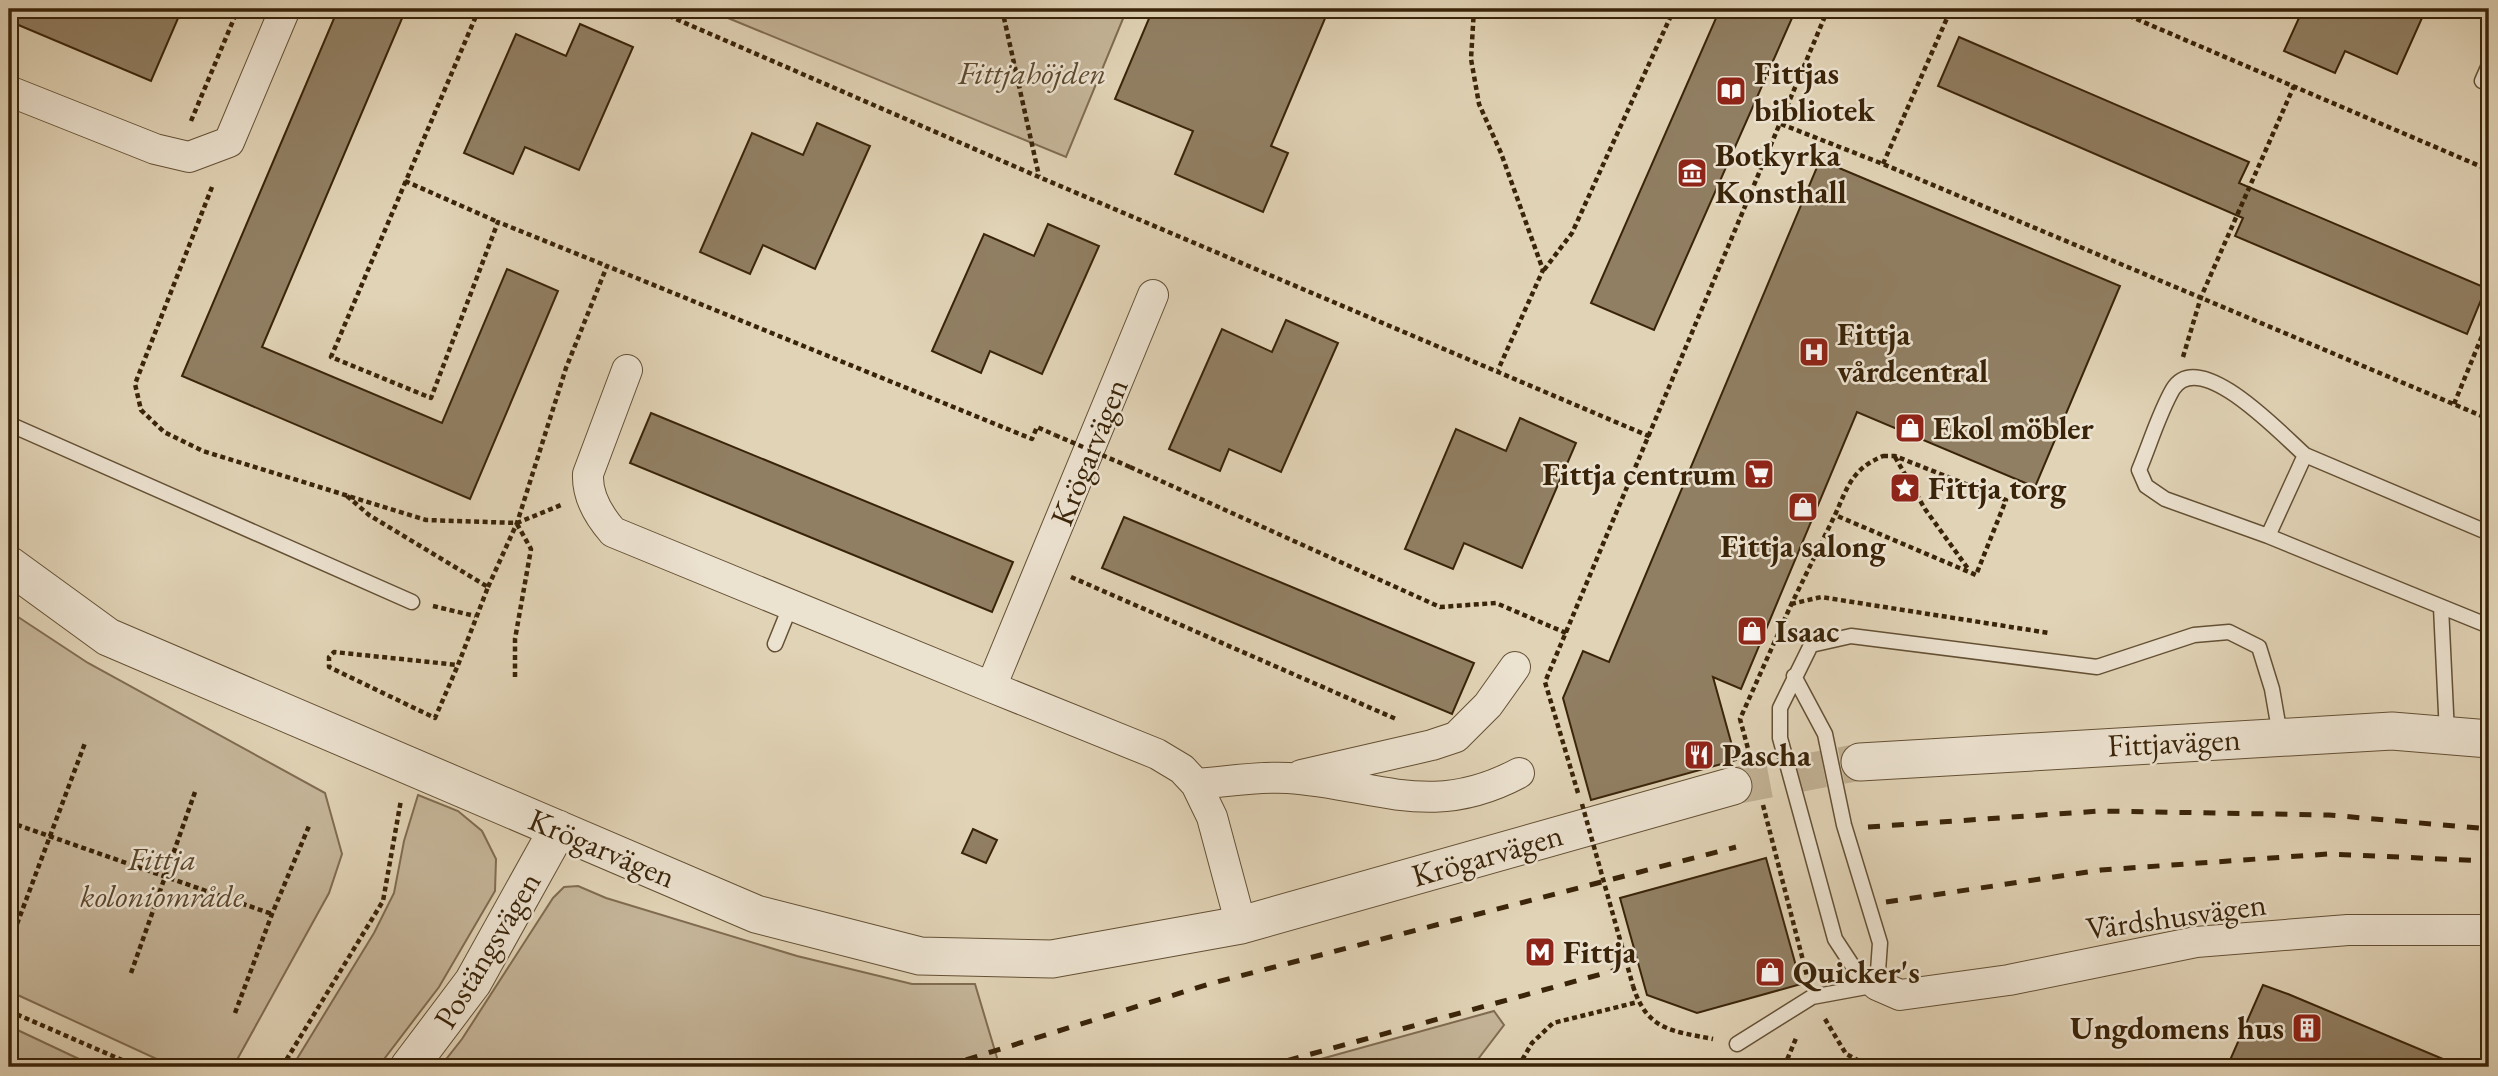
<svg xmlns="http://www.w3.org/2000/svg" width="2498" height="1076" viewBox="0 0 2498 1076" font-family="'EB Garamond',serif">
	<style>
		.green { fill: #c5b599; stroke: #806c51; stroke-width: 2 }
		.building { fill: #917f63; stroke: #3a2409; stroke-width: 2 }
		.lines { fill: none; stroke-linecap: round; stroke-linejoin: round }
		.tertiary-tunnel { stroke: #c0b093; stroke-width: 37; stroke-dasharray: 37 18; stroke-linecap: butt }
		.service-casing { stroke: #645034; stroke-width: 17 }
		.minor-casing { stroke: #645034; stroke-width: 32 }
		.tertiary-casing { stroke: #645034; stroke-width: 39 }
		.path { stroke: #3a2409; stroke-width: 4.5; stroke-dasharray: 5 3.5; stroke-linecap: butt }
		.service { stroke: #ece2d0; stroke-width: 14 }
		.minor { stroke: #ece2d0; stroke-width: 30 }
		.tertiary { stroke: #ece2d0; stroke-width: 37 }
		.rail { stroke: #3a2409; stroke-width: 5; stroke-dasharray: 12 12; stroke-linecap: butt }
		.path-bridge { stroke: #3a2409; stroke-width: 4.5; stroke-dasharray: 5 3.5; stroke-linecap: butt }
		.labels { text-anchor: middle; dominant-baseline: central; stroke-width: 5; stroke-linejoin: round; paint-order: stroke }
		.park-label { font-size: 32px; font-style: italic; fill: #5d482d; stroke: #ece2d0 }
		.poi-label { font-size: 32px; font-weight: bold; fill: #3a2409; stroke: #ece2d0; text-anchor: start }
		.street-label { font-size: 32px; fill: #3a2409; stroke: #ece2d0 }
	</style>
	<rect width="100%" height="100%" fill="#e1d3b6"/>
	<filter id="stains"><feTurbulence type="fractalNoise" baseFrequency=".00286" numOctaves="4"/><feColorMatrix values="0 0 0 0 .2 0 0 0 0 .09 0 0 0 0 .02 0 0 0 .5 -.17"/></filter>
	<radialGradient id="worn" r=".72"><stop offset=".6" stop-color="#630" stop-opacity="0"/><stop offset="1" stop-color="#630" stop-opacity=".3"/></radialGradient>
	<path class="green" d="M 706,9 L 1127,9 L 1066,157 Z
		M 9,611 L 88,663 L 325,793 L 342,854 L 329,893 L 233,1067 L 174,1067 L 9,991 Z
		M 418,795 L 458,811 L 482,831 L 496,859 L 495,891 L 439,987 L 378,1067 L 292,1067 L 374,933 L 394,893 L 404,841 Z
		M 578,886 L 606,898 L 797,956 L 912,984 L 975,984 L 998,1061 L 978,1067 L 440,1067 L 462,1039 L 553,898 L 564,887 Z
		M 1494,1011 L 1504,1025 L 1472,1067 L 1292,1067 Z
		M 9,1026 L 96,1067 L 9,1067 Z"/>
	<path class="building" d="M 9,9 L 182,9 L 151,81 L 9,21 Z
		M 338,9 L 406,9 L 262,347 L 442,423 L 507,269 L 558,291 L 470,499 L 182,376 Z
		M 1153,9 L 1329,9 L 1271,146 L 1288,153 L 1263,212 L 1175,174 L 1193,131 L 1115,99 Z
		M 1720,9 L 1796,9 L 1654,330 L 1591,303 Z
		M 2303,9 L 2426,9 L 2397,74 L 2345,51 L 2335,73 L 2284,51 Z
		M 580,24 L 633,47 L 579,170 L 525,147 L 513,174 L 464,153 L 516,34 L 566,56 Z
		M 1959,37 L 2249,162 L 2239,183 L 2486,288 L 2467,334 L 2235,236 L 2243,218 L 1938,86 Z
		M 817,123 L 870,146 L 815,269 L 763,245 L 750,274 L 700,252 L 752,133 L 803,155 Z
		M 1820,160 L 2120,286 L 2035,487 L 1857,412 L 1741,689 L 1713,677 L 1736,760 L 1591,800 L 1563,698 L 1583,651 L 1609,662 Z
		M 1048,224 L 1099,246 L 1042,374 L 990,351 L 981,373 L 932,351 L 984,234 L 1034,256 Z
		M 1286,320 L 1338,343 L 1281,472 L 1229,449 L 1220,471 L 1169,449 L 1222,329 L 1272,352 Z
		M 651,413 L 1013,562 L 992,612 L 630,463 Z
		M 1520,418 L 1576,443 L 1522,568 L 1464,543 L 1453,569 L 1405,549 L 1456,429 L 1506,451 Z
		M 1124,517 L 1474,663 L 1452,714 L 1102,568 Z
		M 973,829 L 997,840 L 986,863 L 962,853 Z
		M 1766,858 L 1801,984 L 1697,1013 L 1647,995 L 1620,898 Z
		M 2263,985 L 2288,994 L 2462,1067 L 2227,1067 Z"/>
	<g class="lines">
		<path class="tertiary-tunnel" d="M 1733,786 L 1860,762"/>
		<g class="service-casing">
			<path id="service" d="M 2482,81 L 2489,65
				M 9,424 L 412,602
				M 2305,455 C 2283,436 2200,346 2173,389 C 2159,413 2150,444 2139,470 L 2146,486 L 2165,499 L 2268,536 L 2489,626
				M 2268,536 L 2305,455 L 2489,533
				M 2441,607 L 2447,734
				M 775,644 L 790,607
				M 1794,676 L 1825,734 L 1844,825 L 1880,943 L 1877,985
				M 1877,985 L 1856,971 L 1835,939 L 1780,738 L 1780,708 L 1811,645 L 1851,636 L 2097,667 L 2194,635 L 2229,632 L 2259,647 L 2272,689 L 2280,735
				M 1737,1044 L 1812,997 L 1877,985"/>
		</g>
		<g class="minor-casing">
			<path id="minor" d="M 9,91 L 155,149 L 189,157 L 229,142 L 285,9
				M 1153,295 L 991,687 L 1157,754 L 1182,769 L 1196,784
				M 627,370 L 588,474 C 587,495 599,516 613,532 L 991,687
				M 1301,775 L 1432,745 L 1456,737 L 1488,705 L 1515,667
				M 1241,925 L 1212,817 L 1196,784 C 1226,782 1258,776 1288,778 C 1377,784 1431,820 1519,773
				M 1877,985 L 1900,995 L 2009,980 L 2196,942 L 2348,930 L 2489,930"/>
		</g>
		<g class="tertiary-casing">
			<path id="tertiary" d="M 9,565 L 108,637 L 756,914 L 920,956 L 1052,959 L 1241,925 L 1733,786
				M 1860,762 L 2392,731 L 2489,739
				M 409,1067 L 473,982 L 558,829"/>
		</g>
		<path class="path" d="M 479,9 L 331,357 L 431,398 L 498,222 L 607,266
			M 653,9 L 1039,177 L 1651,437
			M 1002,9 L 1039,176
			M 1474,9 L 1471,59 L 1479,104 L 1501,153 L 1543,270 L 1498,370
			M 2113,9 L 2489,170
			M 191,121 L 238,9
			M 1781,124 L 1883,164 L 2489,419
			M 1883,164 L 1951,9
			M 405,181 L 498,222
			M 212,187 L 135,384 L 141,410 L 164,432 L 203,451 L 426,520 L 517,523 L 561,505
			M 1544,270 L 1572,233 L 1674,9
			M 2183,357 L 2201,297 L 2294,86
			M 2454,404 L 2489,319
			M 1883,456 L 1895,456 L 2006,500 L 1976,575 L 1835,515 C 1848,486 1852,469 1883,456 Z
			M 1895,457 L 1925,509 L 1969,570
			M 1130,467 L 1440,607 L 1496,603 L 1566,633
			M 347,496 L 369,515 L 488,587 L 458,665 L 334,652 L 329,657 L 329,667 L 435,718 L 458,665
			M 1071,577 L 1396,719
			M 488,587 L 517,523 L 566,368 L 607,266 L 1032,439 L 1037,427 L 1055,435
			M 1791,604 L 1821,597 L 2049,633
			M 433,606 L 475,616
			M 515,677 L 515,639 L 531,549 L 517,524
			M 1750,756 L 1740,719 L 1791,605 L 1835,515
			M 1578,793 L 1545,682 L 1828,9
			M 1763,805 L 1807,976
			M 9,822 L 272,914
			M 17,924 L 85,743
			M 131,973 L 195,792
			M 1633,986 C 1647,1031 1673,1031 1713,1039
			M 9,1011 L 138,1067
			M 235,1013 L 272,914 L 309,826
			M 1825,1019 L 1846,1054 L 1871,1067
			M 282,1067 L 383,901 L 401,800
			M 1518,1067 L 1532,1043 L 1553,1023 L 1638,1002
			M 1784,1067 L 1797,1036"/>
		<use href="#service" class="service"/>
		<use href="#minor" class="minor"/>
		<use href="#tertiary" class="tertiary"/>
		<path class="rail" d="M 1868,827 L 2100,811 L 2329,815 L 2489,829
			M 1886,902 L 2101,870 L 2328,854 L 2489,861
			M 943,1067 L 1209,984 L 1736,847
			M 1264,1067 L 1616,970"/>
		<path class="path-bridge" d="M 1055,435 L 1130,467
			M 1582,804 L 1633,986"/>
	</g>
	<defs>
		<g id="library-square" transform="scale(1.575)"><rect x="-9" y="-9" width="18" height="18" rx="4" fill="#8f2418" stroke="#ece2d0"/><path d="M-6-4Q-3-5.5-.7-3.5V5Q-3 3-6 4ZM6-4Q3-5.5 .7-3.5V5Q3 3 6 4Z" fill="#fff"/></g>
		<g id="museum-square" transform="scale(1.575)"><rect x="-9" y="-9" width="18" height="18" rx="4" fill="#8f2418" stroke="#ece2d0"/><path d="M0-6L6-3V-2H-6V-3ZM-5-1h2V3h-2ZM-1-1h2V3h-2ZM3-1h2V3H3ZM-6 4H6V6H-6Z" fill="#fff"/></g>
		<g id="hospital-square" transform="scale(1.575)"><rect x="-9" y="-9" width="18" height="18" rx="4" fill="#8f2418" stroke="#ece2d0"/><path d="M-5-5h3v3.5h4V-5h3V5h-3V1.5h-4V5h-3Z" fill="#fff"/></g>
		<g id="shop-square" transform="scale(1.575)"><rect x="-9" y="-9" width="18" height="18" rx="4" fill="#8f2418" stroke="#ece2d0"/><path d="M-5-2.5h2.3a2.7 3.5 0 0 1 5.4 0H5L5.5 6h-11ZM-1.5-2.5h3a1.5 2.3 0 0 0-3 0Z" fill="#fff"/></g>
		<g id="supermarket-square" transform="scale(1.575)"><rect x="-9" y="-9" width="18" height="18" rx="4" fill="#8f2418" stroke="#ece2d0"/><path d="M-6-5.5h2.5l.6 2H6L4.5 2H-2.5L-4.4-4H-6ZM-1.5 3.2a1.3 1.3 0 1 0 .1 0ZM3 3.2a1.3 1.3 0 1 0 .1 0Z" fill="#fff"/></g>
		<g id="sight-square" transform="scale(1.575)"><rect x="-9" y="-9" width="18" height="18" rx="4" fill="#8f2418" stroke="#ece2d0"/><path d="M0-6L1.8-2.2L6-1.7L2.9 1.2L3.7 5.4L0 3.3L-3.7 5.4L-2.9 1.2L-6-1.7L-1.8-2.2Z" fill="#fff"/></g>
		<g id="restaurant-square" transform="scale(1.575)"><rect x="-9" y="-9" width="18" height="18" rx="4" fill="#8f2418" stroke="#ece2d0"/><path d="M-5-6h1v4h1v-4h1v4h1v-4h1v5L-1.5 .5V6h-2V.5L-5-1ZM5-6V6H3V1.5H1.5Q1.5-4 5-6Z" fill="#fff"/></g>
		<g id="metro-square" transform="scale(1.575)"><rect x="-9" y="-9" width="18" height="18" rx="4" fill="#8f2418" stroke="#ece2d0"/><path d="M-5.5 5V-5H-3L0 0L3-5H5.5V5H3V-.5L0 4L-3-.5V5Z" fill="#fff"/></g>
		<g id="building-square" transform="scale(1.575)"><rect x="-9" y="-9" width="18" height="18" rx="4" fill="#8f2418" stroke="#ece2d0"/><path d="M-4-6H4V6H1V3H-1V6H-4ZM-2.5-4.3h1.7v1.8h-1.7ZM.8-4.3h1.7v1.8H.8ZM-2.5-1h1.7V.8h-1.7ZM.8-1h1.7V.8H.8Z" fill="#fff"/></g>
	</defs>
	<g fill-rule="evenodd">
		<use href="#library-square" x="1731" y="91"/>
		<use href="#museum-square" x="1692" y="173"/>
		<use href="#hospital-square" x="1814" y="352"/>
		<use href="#shop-square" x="1910" y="428"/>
		<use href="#supermarket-square" x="1759" y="474"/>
		<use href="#sight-square" x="1905" y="488"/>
		<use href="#shop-square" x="1803" y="507"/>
		<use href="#shop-square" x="1752" y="631"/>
		<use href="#restaurant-square" x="1699" y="755"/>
		<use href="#metro-square" x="1540" y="952"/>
		<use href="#shop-square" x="1770" y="972"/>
		<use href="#building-square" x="2307" y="1028"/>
	</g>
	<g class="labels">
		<g class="park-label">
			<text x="1032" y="73">Fittjahöjden</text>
			<text x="162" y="859">Fittja<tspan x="162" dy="37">koloniområde</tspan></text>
		</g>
		<g class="poi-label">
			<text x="1754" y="73">Fittjas<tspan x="1754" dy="37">bibliotek</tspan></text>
			<text x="1715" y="155">Botkyrka<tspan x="1715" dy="37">Konsthall</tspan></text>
			<text x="1837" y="334">Fittja<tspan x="1837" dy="37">vårdcentral</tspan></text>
			<text x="1933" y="428">Ekol möbler</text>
			<text x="1736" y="474" text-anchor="end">Fittja centrum</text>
			<text x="1928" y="488">Fittja torg</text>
			<text x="1803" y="546" text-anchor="middle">Fittja salong</text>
			<text x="1775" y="631">Isaac</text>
			<text x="1722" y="755">Pascha</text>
			<text x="1563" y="952">Fittja</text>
			<text x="1793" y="972">Quicker's</text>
			<text x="2284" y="1028" text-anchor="end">Ungdomens hus</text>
		</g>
		<g class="street-label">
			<text transform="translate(1089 452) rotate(-68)">Krögarvägen</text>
			<text transform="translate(2174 742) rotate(-3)">Fittjavägen</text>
			<text transform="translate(602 848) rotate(23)">Krögarvägen</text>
			<text transform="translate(1487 855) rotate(-16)">Krögarvägen</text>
			<text transform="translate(2176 916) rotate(-8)">Värdshusvägen</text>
			<text transform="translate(487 950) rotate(-59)">Postängsvägen</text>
		</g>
	</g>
	<rect width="2498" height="1076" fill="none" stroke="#e1d3b6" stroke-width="35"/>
	<rect x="10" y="10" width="2477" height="1055" fill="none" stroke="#3a2409" stroke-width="3.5"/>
	<rect x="18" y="18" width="2463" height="1041" fill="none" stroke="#3a2409" stroke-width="2"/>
	<rect width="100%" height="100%" filter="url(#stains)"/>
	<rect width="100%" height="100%" fill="url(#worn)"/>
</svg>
